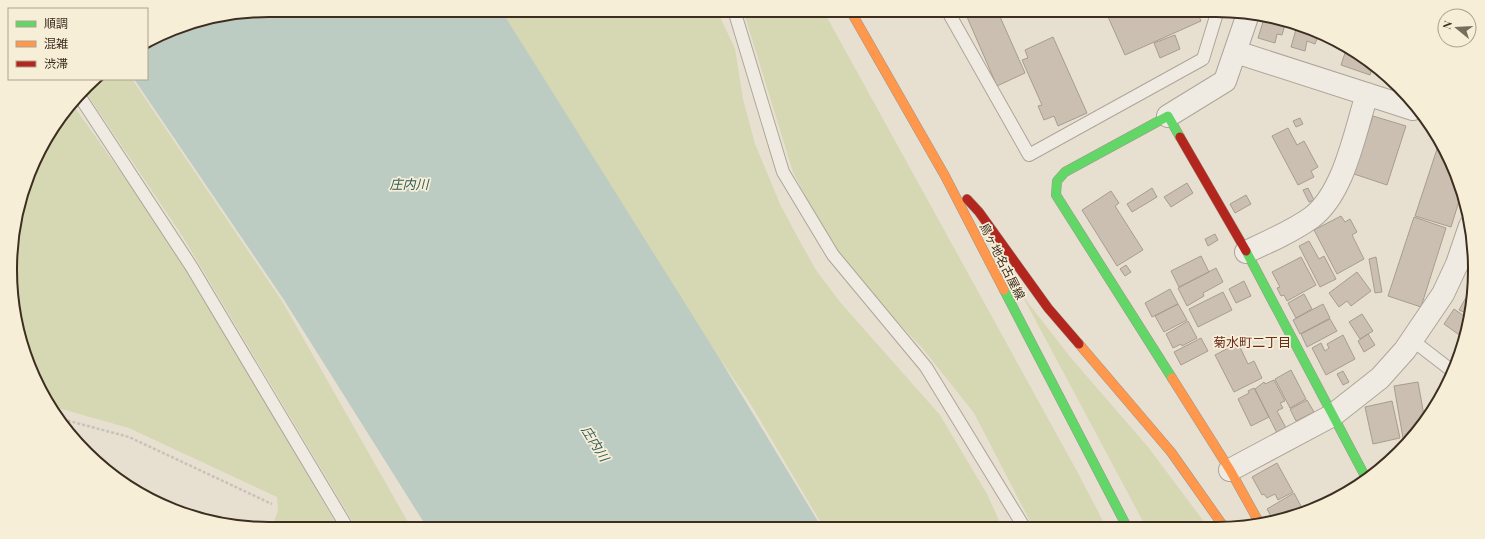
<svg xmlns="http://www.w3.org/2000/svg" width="1485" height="539" viewBox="0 0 1485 539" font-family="'Playfair Display','Noto Sans JP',serif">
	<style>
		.green { fill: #d6d7b3 }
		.water { fill: #bcccc2 }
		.building { fill: #cbbfb2; stroke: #a89c90 }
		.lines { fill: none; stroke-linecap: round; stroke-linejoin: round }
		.lane-casing { stroke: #ada599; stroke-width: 14 }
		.street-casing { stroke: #ada599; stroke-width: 24 }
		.fast-casing { stroke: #9c958a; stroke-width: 10 }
		.slow-casing { stroke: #9c958a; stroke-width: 10 }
		.jam-casing { stroke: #9c958a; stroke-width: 10 }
		.path { stroke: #c8c2b9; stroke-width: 2.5; stroke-dasharray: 3 2; stroke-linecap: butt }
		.lane { stroke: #efebe3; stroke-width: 12 }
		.street { stroke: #efebe3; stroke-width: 22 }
		.fast { stroke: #63d668; stroke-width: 9 }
		.slow { stroke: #ff974d; stroke-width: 9 }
		.jam { stroke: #b3261e; stroke-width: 9 }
		.labels { text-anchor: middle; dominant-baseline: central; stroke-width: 3.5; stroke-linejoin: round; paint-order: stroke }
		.street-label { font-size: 12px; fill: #3d2e20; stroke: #f7eed8 }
		.water-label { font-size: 13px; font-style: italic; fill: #2f5d5a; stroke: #f7eed8 }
		.neighbourhood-label { font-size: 13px; fill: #6b2e1e; stroke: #f7eed8 }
		.rim { fill: none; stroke: #3d2e20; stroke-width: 2 }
	</style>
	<rect width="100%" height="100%" fill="#e7e0d1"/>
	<path class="green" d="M 496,10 L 717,10 L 735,49 L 743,99 L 755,144 L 780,204 L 798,238 L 816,270 L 840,302 L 940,415 L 987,494 L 1002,527 L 824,528 L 750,403 L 582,153 Z
		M 743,10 L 823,10 L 1078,473 L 1106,527 L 1033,527 L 974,413 L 923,349 L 858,280 L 818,222 L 793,172 Z
		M 95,79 L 132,79 L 282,301 L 412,529 L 357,529 L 183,237 L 85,91 Z
		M 73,105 L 181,257 L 339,529 L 271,529 L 278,511 L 277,497 L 129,428 L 51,406 L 15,320 L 12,235 L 45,140 Z
		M 1022,295 L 1071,358 L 1148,447 L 1208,527 L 1146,527 Z"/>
	<path class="water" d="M 270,10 L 501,10 L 720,359 L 822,528 L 428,529 L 284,300 L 134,79 L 147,79 L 147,46 L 186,24 Z"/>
	<path class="building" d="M 964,10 L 997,10 L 1025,73 L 997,86 Z
		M 1105,10 L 1196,10 L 1201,21 L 1125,55 Z
		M 1262,16 L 1286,21 L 1282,35 L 1277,34 L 1275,43 L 1258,38 L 1263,22 L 1261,21 Z
		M 1297,26 L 1318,36 L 1315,44 L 1307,41 L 1305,51 L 1291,47 Z
		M 1175,35 L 1180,49 L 1160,58 L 1154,43 Z
		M 1053,37 L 1087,113 L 1058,126 L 1054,116 L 1044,120 L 1038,106 L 1042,105 L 1022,60 L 1028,58 L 1025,50 Z
		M 1346,50 L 1373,64 L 1370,75 L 1341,65 Z
		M 1373,116 L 1406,126 L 1387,185 L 1354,174 Z
		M 1300,118 L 1303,124 L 1296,127 L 1293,121 Z
		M 1288,128 L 1297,145 L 1304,141 L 1318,167 L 1311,171 L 1314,177 L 1298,185 L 1272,136 Z
		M 1440,140 L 1460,198 L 1451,227 L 1415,216 Z
		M 1187,183 L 1193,193 L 1171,207 L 1164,197 Z
		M 1152,188 L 1157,197 L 1132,212 L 1127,204 Z
		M 1308,188 L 1314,200 L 1309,202 L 1303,190 Z
		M 1111,191 L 1119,203 L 1115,206 L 1143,250 L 1117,266 L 1082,210 Z
		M 1246,195 L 1251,204 L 1235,213 L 1230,204 Z
		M 1341,216 L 1345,222 L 1350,219 L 1357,232 L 1352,235 L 1364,259 L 1337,274 L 1314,230 Z
		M 1414,217 L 1446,228 L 1421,307 L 1388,296 Z
		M 1215,234 L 1218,240 L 1208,246 L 1205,239 Z
		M 1309,241 L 1319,259 L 1324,256 L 1336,279 L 1320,287 L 1299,246 Z
		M 1201,256 L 1209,272 L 1179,287 L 1171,271 Z
		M 1301,257 L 1316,285 L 1287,301 L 1284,295 L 1281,296 L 1277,288 L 1280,287 L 1272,272 Z
		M 1376,257 L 1382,292 L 1375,293 L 1369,259 Z
		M 1126,265 L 1131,272 L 1125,276 L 1120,269 Z
		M 1216,268 L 1223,282 L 1203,293 L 1204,296 L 1187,306 L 1178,288 Z
		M 1357,272 L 1371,291 L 1351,306 L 1347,301 L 1339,307 L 1329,293 Z
		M 1244,281 L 1251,296 L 1236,303 L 1229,289 Z
		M 1170,289 L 1178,304 L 1152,317 L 1145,303 Z
		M 1223,292 L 1232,310 L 1198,327 L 1189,309 Z
		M 1304,294 L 1312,309 L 1296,318 L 1288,303 Z
		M 1468,294 L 1469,295 L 1468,314 L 1459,310 Z
		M 1178,304 L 1187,320 L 1164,332 L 1155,316 Z
		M 1323,304 L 1330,318 L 1300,334 L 1293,320 Z
		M 1454,309 L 1467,318 L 1465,339 L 1444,324 Z
		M 1362,314 L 1373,331 L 1360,339 L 1349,322 Z
		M 1330,319 L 1337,331 L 1307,347 L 1301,334 Z
		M 1188,321 L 1197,338 L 1182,346 L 1181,344 L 1173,348 L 1166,334 Z
		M 1368,334 L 1375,345 L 1364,352 L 1358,341 Z
		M 1343,335 L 1355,359 L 1326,375 L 1312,348 L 1321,343 L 1325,351 L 1329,348 L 1327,344 Z
		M 1201,338 L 1208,351 L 1181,365 L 1174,352 Z
		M 1222,339 L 1224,342 L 1218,346 L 1216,342 Z
		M 1238,343 L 1248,364 L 1254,361 L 1262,378 L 1234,392 L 1215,355 Z
		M 1291,370 L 1306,399 L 1290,408 L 1275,379 Z
		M 1343,371 L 1349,382 L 1343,385 L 1337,374 Z
		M 1274,380 L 1285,401 L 1280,403 L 1283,408 L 1277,411 L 1286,428 L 1277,433 L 1255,389 L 1264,382 L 1265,384 Z
		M 1418,382 L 1425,421 L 1404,444 L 1394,386 Z
		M 1254,388 L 1269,417 L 1251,426 L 1238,399 L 1249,393 L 1248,391 Z
		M 1307,400 L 1314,412 L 1296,421 L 1290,409 Z
		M 1392,401 L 1400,438 L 1373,444 L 1365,407 Z
		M 1277,463 L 1293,492 L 1278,500 L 1275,494 L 1267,498 L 1264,494 L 1262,495 L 1252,477 Z
		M 1294,493 L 1303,510 L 1273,520 L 1267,509 Z"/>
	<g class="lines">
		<g class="lane-casing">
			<path id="lane" d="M 734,10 L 783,172 L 833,255 L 926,367 L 1024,527
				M 947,10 L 1029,155 L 1203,59 L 1218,10
				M 80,97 L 191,266 L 348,529
				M 1412,340 L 1451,370"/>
		</g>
		<g class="street-casing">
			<path id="street" d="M 1236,52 L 1413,109
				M 1168,116 L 1225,81 L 1248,14
				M 1246,252 C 1268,242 1291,232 1311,218 C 1344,194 1355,132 1367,94
				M 1230,470 L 1333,415 L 1380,378 L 1405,350 L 1443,294 L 1457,264 L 1470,226"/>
		</g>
		<g class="fast-casing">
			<path id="fast" d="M 1246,251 L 1366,478
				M 1004,290 L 1127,527
				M 1172,378 L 1056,195 L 1057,181 L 1065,172 L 1168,116 L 1180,137"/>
		</g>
		<g class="slow-casing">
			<path id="slow" d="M 850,10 L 945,176 L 1004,290
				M 1079,344 L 1171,452 L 1224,527
				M 1172,378 L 1230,470 L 1260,524"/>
		</g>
		<g class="jam-casing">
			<path id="jam" d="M 1180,137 L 1246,251
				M 967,199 L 979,212 L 1048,308 L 1079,344"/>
		</g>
		<path class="path" d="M 58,418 L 129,437 L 272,504"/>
		<use href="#lane" class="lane"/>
		<use href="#street" class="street"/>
		<use href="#fast" class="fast"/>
		<use href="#slow" class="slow"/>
		<use href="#jam" class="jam"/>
	</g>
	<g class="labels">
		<g class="street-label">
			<text transform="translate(1003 261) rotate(63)">鳥ヶ地名古屋線</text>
		</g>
		<g class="water-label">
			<text x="409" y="183">庄内川</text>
			<text transform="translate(596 443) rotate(58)">庄内川</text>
		</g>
		<g class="neighbourhood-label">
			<text x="1252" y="341">菊水町二丁目</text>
		</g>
	</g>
	<path d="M0 0H1485V539H0ZM269 17H1216A252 252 0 0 1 1468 269V270A252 252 0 0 1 1216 522H269A252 252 0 0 1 17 270V269A252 252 0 0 1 269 17Z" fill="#f7eed8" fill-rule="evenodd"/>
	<path class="rim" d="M269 17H1216A252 252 0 0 1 1468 269V270A252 252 0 0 1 1216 522H269A252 252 0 0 1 17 270V269A252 252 0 0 1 269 17Z"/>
	<rect x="8" y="8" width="140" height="72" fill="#f7eed8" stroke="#ada18e"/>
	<rect x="16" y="21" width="20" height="6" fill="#63d668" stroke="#ada18e"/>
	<text x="44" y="28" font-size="12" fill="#3d2e20">順調</text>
	<rect x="16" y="41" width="20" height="6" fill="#ff974d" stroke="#ada18e"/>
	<text x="44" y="48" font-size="12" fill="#3d2e20">混雑</text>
	<rect x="16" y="61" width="20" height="6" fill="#b3261e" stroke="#ada18e"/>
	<text x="44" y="68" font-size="12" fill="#3d2e20">渋滞</text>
	<g transform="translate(1457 28) rotate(288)"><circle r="19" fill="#f7eed8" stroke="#ada18e"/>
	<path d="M0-3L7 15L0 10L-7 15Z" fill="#786c5e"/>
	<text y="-6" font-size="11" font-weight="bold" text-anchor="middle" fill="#3d2e20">N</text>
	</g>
</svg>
